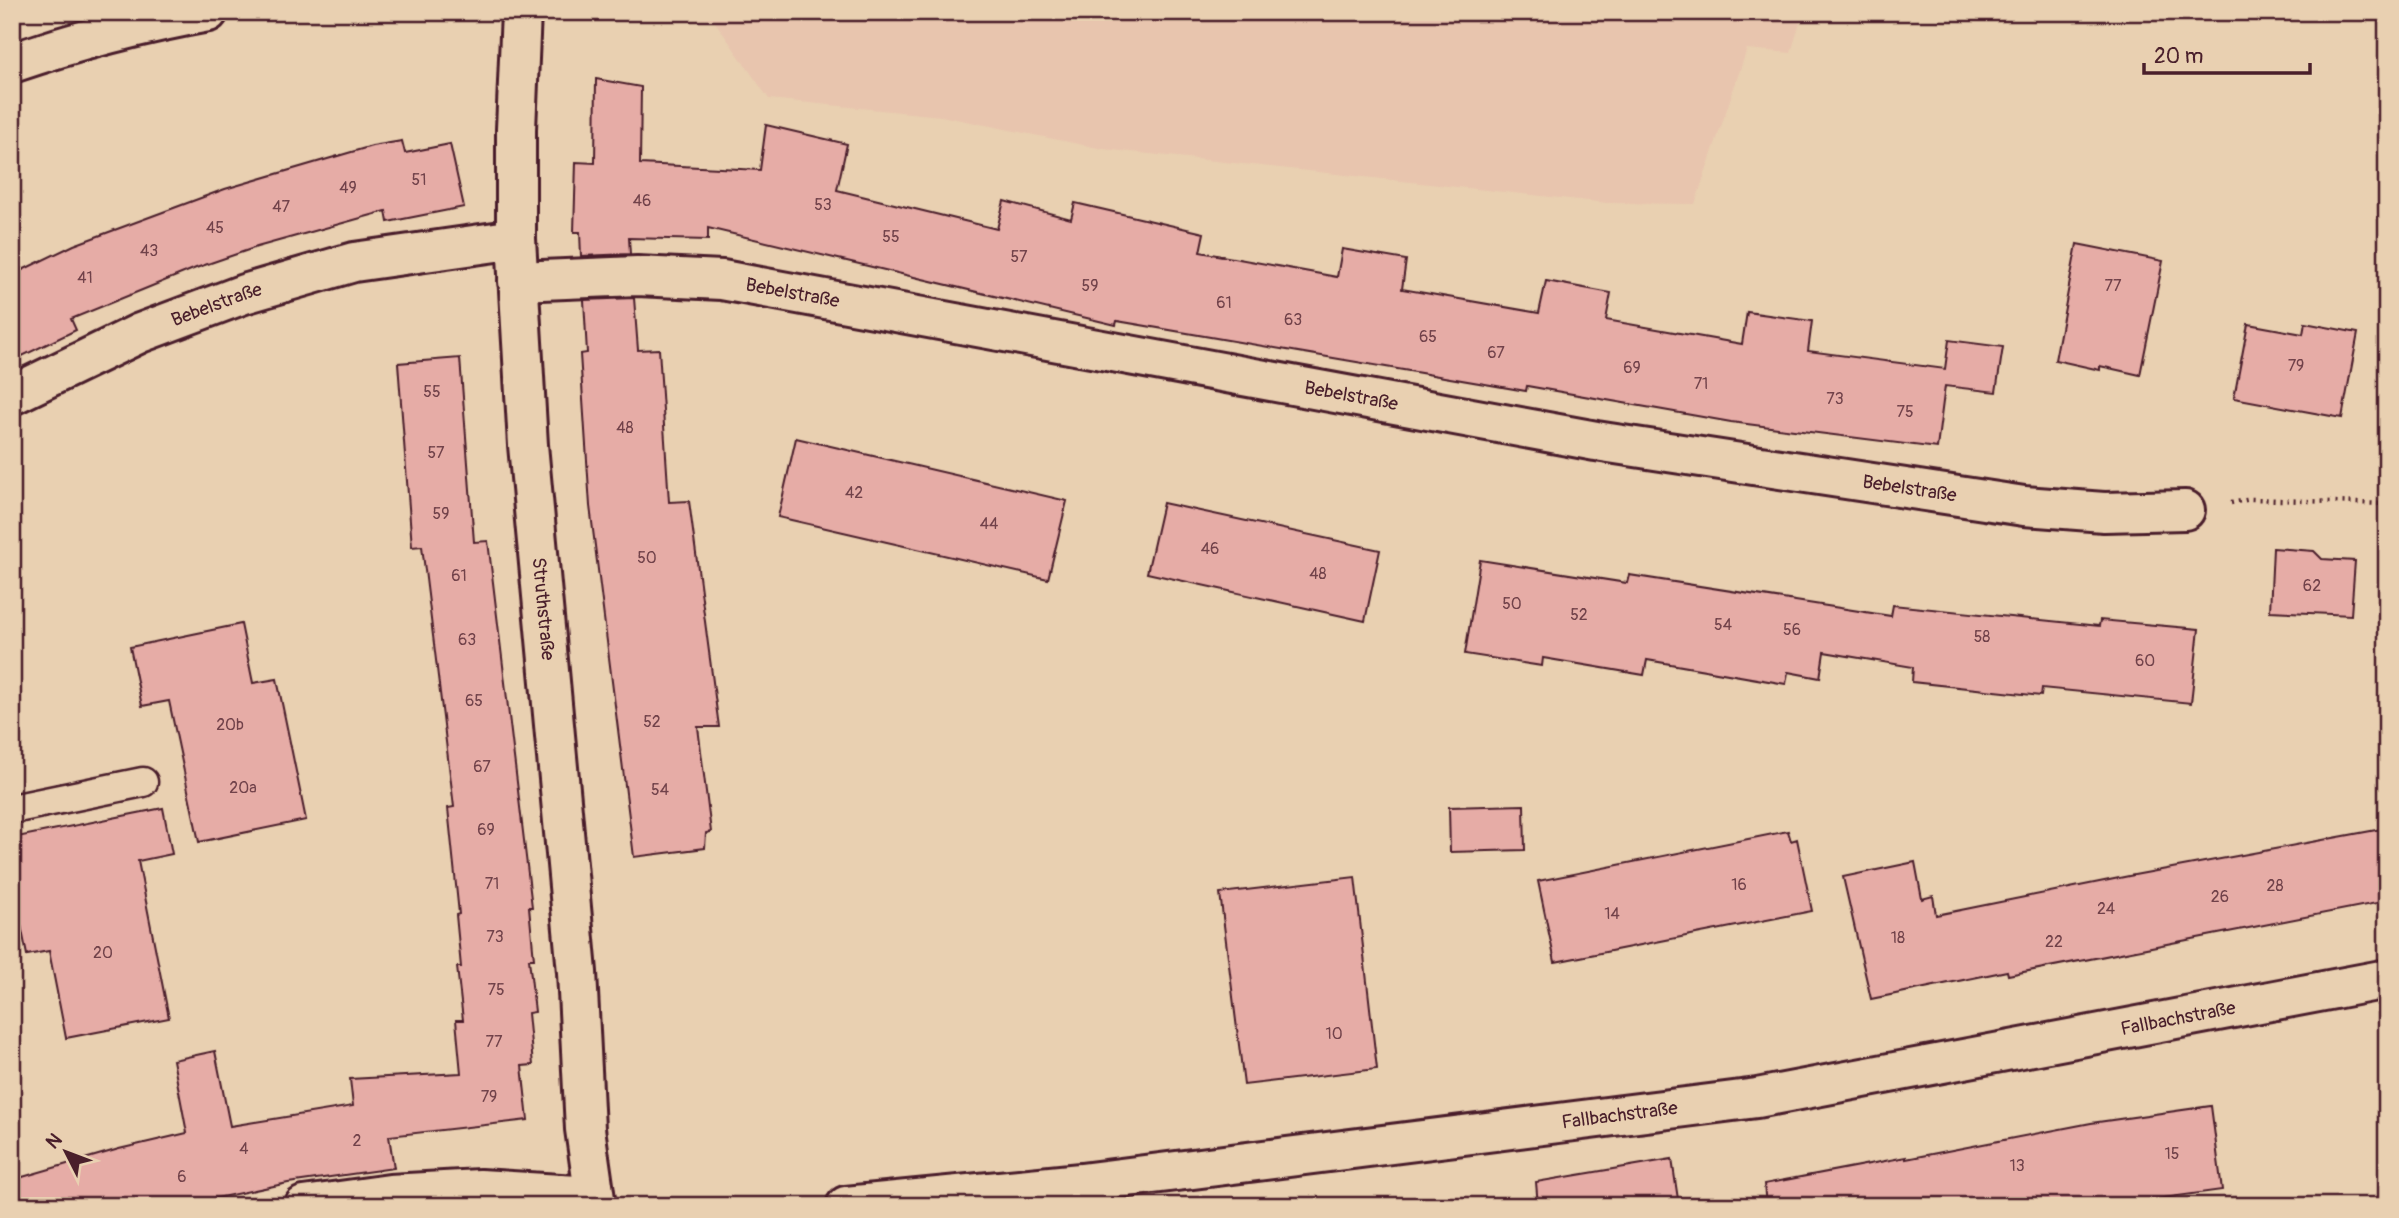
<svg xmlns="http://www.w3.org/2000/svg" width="2399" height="1218" viewBox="0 0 2399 1218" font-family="Pangolin,sans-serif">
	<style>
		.built { fill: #e8c5ae }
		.building { fill: #e6aca6; stroke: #4a1f2b; stroke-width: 2 }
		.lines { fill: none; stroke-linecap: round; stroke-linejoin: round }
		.lane-casing { stroke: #4a1f2b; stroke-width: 33 }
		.street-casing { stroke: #4a1f2b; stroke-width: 44 }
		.path { stroke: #4a1f2b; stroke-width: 4.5; stroke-dasharray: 2 5; stroke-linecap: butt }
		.lane { stroke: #e9d0b1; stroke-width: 28 }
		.street { stroke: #e9d0b1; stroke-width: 38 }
		.labels { text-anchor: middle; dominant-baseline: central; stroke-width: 5; stroke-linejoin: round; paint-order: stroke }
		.number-label { font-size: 16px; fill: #71424a }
		.street-label { font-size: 19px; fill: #4a1f2b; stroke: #e9d0b1 }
	</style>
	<rect width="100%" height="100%" fill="#e9d0b1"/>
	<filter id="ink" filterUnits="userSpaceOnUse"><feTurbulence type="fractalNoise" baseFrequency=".0143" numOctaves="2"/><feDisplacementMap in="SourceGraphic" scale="14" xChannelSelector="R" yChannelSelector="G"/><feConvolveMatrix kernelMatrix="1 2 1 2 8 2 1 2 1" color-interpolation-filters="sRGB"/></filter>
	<g filter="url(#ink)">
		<path class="built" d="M 547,12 L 1803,12 L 1791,53 L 1747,49 L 1695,204 L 1607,203 L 1103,149 L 941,116 L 769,99 L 713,19 L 547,17 Z"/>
		<path class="building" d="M 596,79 L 641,87 L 640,164 L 760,170 L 766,125 L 847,144 L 837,190 L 997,229 L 1004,201 L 1071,219 L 1075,203 L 1204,233 L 1200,252 L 1337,277 L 1342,249 L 1406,260 L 1402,289 L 1539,313 L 1546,281 L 1611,293 L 1606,320 L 1742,344 L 1747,312 L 1812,321 L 1808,351 L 1945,369 L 1949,340 L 2003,347 L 1996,392 L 1945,386 L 1937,448 L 1731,422 L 1527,386 L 1526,391 L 1117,321 L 1116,325 L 708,228 L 708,240 L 629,238 L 630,254 L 581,256 L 580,232 L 574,232 L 576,162 L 595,163 Z
			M 402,141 L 405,153 L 450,144 L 464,207 L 388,222 L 386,211 L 257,247 L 196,268 L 71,319 L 76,330 L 12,361 L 12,275 L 74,245 L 225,189 L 372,146 Z
			M 2077,244 L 2163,261 L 2140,375 L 2100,366 L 2100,370 L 2055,360 Z
			M 634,298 L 638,350 L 659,349 L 669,502 L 689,501 L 719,727 L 698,727 L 711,832 L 706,833 L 705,848 L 634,857 L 590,506 L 580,354 L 587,353 L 584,300 Z
			M 2305,323 L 2358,333 L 2342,418 L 2234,398 L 2248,324 L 2303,334 Z
			M 460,358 L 474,542 L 488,541 L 532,907 L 529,907 L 534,959 L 529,959 L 535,1012 L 528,1013 L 533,1065 L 522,1066 L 528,1120 L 389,1136 L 394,1168 L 288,1183 L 179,1206 L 12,1206 L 12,1180 L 119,1149 L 187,1133 L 173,1060 L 215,1051 L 230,1126 L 353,1106 L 350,1079 L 461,1073 L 456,1020 L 463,1020 L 457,967 L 461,967 L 456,915 L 459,914 L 448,808 L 454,807 L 422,546 L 412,547 L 398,363 Z
			M 796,438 L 1067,501 L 1048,579 L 778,517 Z
			M 1163,503 L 1380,550 L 1365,621 L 1147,573 Z
			M 2273,548 L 2314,551 L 2322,559 L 2355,561 L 2351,615 L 2270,611 Z
			M 1480,560 L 1627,583 L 1629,575 L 1891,616 L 1893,605 L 2099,626 L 2100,620 L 2199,629 L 2191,703 L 2042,688 L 2041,696 L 1912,682 L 1913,667 L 1824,652 L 1820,678 L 1788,672 L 1786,684 L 1647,660 L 1644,675 L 1543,658 L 1542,666 L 1465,654 Z
			M 241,624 L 253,683 L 277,679 L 306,820 L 199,842 L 169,701 L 142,706 L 130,647 Z
			M 1524,805 L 1525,850 L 1450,852 L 1449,807 Z
			M 163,808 L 172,854 L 138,861 L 169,1018 L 66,1038 L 49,951 L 27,955 L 12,881 L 12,838 Z
			M 2387,828 L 2387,901 L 2008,975 L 2007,971 L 1871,999 L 1843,877 L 1915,862 L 1922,899 L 1933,896 L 1936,915 L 2129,876 Z
			M 1788,831 L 1791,841 L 1797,839 L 1812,911 L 1555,962 L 1538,881 Z
			M 1355,877 L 1377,1069 L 1244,1085 L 1220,893 Z
			M 2211,1106 L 2222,1190 L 2105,1206 L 1766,1206 L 1764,1184 L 1906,1157 L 1906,1159 L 2091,1123 Z
			M 1672,1159 L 1679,1206 L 1538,1206 L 1536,1182 Z"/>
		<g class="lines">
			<g class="lane-casing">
				<path id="lane" d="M 12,809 L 143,782"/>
			</g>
			<g class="street-casing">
				<g id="street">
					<path id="s1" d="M 521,12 L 516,129 L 516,239 L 528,445 L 577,972 L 585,1129 L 596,1206"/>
					<path d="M 12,63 C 76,41 141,24 208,12"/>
					<path id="s2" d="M 518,281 L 637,276 L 722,280 L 1596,441 L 2024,506 L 2104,512 L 2185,510"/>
					<path id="s3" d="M 12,395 L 140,333 L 244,294 L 354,262 L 516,239"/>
					<path d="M 304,1206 L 390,1194 L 480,1189 L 593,1196"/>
					<path id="s4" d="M 846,1206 L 1081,1183 L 1757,1098 L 2387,979"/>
				</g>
			</g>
			<path class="path" d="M 2231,503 L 2251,499 L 2387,504"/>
			<use href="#lane" class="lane"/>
			<use href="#street" class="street"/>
		</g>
	</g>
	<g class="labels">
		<g class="number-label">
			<text x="419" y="180">51</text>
			<text x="348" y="188">49</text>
			<text x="642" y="201">46</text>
			<text x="823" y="205">53</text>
			<text x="281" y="207">47</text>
			<text x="215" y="228">45</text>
			<text x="891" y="237">55</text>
			<text x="149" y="251">43</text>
			<text x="1019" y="257">57</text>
			<text x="85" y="278">41</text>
			<text x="1090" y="286">59</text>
			<text x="2113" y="286">77</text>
			<text x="1224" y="303">61</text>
			<text x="1293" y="320">63</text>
			<text x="1428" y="337">65</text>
			<text x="1496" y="353">67</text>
			<text x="2296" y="366">79</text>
			<text x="1632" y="368">69</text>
			<text x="1701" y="384">71</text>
			<text x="432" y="392">55</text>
			<text x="1835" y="399">73</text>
			<text x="1905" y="412">75</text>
			<text x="625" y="428">48</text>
			<text x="436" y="453">57</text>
			<text x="854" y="493">42</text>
			<text x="441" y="514">59</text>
			<text x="989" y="524">44</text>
			<text x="1210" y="549">46</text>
			<text x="647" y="558">50</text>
			<text x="1318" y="574">48</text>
			<text x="459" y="576">61</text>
			<text x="2312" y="586">62</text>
			<text x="1512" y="604">50</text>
			<text x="1579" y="615">52</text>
			<text x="1723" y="625">54</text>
			<text x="1792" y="630">56</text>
			<text x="1982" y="637">58</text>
			<text x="467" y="640">63</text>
			<text x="2145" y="661">60</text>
			<text x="474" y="701">65</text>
			<text x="652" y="722">52</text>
			<text x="230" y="725">20b</text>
			<text x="482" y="767">67</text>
			<text x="243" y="788">20a</text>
			<text x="660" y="790">54</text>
			<text x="486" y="830">69</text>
			<text x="492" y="884">71</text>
			<text x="1739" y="885">16</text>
			<text x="2275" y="886">28</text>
			<text x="2220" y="897">26</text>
			<text x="2106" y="909">24</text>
			<text x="1612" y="914">14</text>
			<text x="495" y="937">73</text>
			<text x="1898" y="938">18</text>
			<text x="2054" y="942">22</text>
			<text x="103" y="953">20</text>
			<text x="496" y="990">75</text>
			<text x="1334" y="1034">10</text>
			<text x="494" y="1042">77</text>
			<text x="489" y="1097">79</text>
			<text x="357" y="1141">2</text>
			<text x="244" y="1149">4</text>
			<text x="2172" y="1154">15</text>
			<text x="2017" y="1166">13</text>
			<text x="182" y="1177">6</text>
		</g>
		<g class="street-label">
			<text stroke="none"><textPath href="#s2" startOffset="276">Bebelstraße</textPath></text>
			<text stroke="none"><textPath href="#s3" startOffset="224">Bebelstraße</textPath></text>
			<text stroke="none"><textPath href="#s2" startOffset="844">Bebelstraße</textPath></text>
			<text stroke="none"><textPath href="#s2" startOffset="1410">Bebelstraße</textPath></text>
			<text stroke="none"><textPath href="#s1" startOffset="598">Struthstraße</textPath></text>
			<text stroke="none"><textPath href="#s4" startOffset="1346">Fallbachstraße</textPath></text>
			<text stroke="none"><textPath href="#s4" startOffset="779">Fallbachstraße</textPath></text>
		</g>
	</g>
	<rect width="2399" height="1218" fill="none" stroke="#e9d0b1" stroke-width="42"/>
	<rect x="21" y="21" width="2357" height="1176" fill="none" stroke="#4a1f2b" stroke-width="2.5" filter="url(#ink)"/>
	<g transform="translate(66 1152) rotate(312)" stroke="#e9d0b1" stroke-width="5" paint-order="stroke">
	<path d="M0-5L12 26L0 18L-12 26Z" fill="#4a1f2b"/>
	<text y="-10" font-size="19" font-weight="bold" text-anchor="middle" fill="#4a1f2b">N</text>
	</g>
	<path d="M2144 63v10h166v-10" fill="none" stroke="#4a1f2b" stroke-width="3.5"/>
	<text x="2154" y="63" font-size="21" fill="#4a1f2b" stroke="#e9d0b1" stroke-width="5" paint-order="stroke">20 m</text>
</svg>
